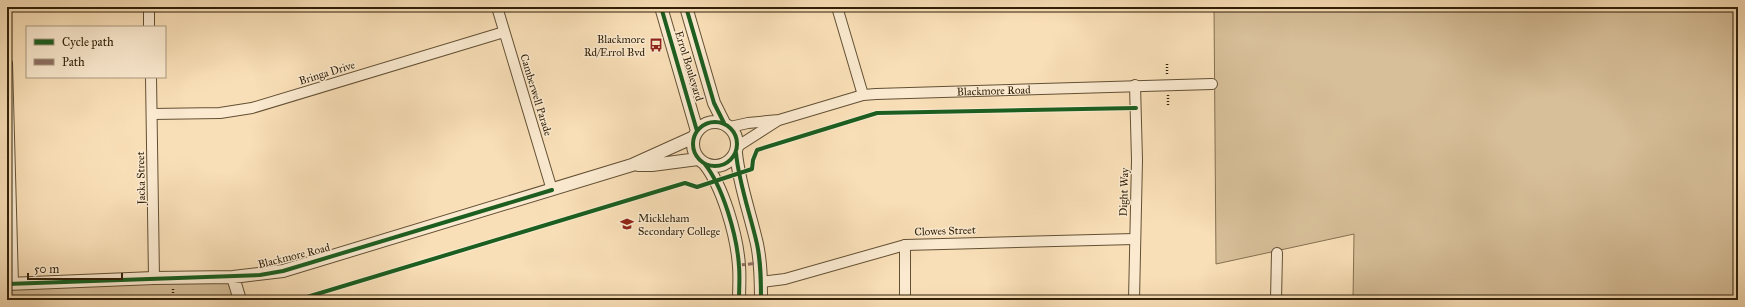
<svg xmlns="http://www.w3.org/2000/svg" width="1745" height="307" viewBox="0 0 1745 307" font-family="'IM FELL Great Primer',serif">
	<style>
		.green { fill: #d7bf99; stroke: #847050 }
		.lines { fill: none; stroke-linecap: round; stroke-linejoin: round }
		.minor-casing { stroke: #635034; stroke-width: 12 }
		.tertiary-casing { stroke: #635034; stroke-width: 14 }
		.path { stroke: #312008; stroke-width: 2.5; stroke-dasharray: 1 2; stroke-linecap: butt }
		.minor { stroke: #fbead0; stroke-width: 10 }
		.tertiary { stroke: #fbead0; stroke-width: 12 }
		.quiet { stroke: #8d6e63; stroke-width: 3; stroke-dasharray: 6 3; stroke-linecap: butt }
		.cycleway-casing { stroke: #fbead0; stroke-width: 6 }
		.cycleway { stroke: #1b5e20; stroke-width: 4 }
		.labels { text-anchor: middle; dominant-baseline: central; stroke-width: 3; stroke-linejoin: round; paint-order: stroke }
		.poi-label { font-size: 11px; fill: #312008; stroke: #fbead0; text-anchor: end }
		.street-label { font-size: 11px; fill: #312008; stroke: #fbead0 }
	</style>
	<rect width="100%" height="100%" fill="#f9dfb7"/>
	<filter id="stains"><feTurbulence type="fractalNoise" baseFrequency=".005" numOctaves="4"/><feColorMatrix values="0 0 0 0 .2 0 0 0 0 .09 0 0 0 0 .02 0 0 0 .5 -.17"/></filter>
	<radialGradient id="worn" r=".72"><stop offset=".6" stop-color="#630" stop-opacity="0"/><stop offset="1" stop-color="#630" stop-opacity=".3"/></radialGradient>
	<path class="green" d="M 1214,7 L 1738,7 L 1738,300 L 1353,300 L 1354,234 L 1216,264 Z
		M 233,277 L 240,300 L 7,300 L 7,284 Z"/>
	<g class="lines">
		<g class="minor-casing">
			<g id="minor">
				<path d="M 149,7 L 149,27"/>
				<path d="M 497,7 L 552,190"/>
				<path d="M 837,7 L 863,95"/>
				<path d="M 7,63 L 13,284"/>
				<path d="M 151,77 L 154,278"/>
				<path d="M 152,114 L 220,113 L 252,108 L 504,32"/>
				<path id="s1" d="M 730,127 L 748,123 L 779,120 L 863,95 L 876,94 L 1212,84"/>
				<path d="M 738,146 L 777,121"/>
				<path d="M 761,282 L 785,279 L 905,245 L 1134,239"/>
				<path d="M 905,300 L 905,245"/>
				<path d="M 1134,300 L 1137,160 L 1135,85"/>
				<path d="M 1276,300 L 1277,253"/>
			</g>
		</g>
		<g class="tertiary-casing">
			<path id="tertiary" d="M 661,7 L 697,131
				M 686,7 L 714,103 L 724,123
				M693 144a22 22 0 1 1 44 0a22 22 0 1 1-44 0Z
				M 736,153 C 739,184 750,213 757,244 C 761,263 761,281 761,300
				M 704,163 C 723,186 737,236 739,266 C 740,277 739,289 739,300
				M 638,165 L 652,165 L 698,159
				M 233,277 L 240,300
				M 7,284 L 154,278 L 233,277 L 283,271 L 632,165 L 694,137"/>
		</g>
		<path class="path" d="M 1167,64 L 1167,76
			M 1168,95 L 1168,107
			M 173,289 L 173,300"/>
		<use href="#minor" class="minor"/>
		<use href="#tertiary" class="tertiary"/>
		<path class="quiet" d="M 739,265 L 760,263"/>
		<g class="cycleway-casing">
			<path id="cycleway" d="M 661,7 L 697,131
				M 686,7 L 714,103 L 724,123
				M693 144a22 22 0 1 1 44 0a22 22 0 1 1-44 0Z
				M 736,153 C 739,184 750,213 757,244 C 761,263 761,281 761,300
				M 704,163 C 723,186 737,236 739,266 C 740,277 739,289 739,300
				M 7,284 L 260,275 L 283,271 L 552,190
				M 297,300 L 685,183 L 697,187 L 752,169 L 753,160 L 757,150 L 877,113 L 1136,108"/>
		</g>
		<use href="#cycleway" class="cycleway"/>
	</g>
	<defs>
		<g id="bus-bare" transform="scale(1.08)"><path d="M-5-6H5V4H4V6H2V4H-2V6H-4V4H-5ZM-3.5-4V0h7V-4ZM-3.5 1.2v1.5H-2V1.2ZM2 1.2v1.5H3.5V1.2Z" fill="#8f2418" stroke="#fbead0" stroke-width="2.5" paint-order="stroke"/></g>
		<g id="school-bare" transform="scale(1.08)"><path d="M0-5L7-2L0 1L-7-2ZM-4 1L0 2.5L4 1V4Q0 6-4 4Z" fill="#8f2418" stroke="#fbead0" stroke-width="2.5" paint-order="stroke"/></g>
	</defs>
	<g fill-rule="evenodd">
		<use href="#bus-bare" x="656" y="45"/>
		<use href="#school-bare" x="627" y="224"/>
	</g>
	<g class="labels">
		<g class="poi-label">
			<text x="645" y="39">Blackmore<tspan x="645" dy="13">Rd/Errol Bvd</tspan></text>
			<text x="638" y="218" text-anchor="start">Mickleham<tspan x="638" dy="13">Secondary College</tspan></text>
		</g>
		<g class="street-label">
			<text transform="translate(689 66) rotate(73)">Errol Boulevard</text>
			<text transform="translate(327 73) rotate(-17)">Bringa Drive</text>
			<text stroke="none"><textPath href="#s1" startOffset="268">Blackmore Road</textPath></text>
			<text transform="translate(536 95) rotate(73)">Camberwell Parade</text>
			<text transform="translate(141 178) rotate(-91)">Jacka Street</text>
			<text transform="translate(1124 192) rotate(-88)">Dight Way</text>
			<text transform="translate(945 231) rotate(-2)">Clowes Street</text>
			<text transform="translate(294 256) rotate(-14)">Blackmore Road</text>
		</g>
	</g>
	<rect width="1745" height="307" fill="none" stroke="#f9dfb7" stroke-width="24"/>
	<rect x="8" y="8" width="1729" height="291" fill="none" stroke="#312008" stroke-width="2"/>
	<rect x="12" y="12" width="1721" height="283" fill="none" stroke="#312008"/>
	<rect x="26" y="26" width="140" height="52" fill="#fbead0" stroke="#aa9980"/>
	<rect x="34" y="39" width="20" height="6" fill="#1b5e20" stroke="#aa9980"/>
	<text x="62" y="46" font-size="12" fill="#312008">Cycle path</text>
	<rect x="34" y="59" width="20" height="6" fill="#8d6e63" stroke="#aa9980"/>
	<text x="62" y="66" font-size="12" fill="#312008">Path</text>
	<path d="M28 273v6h94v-6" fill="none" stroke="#312008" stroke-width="2"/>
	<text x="34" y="273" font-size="12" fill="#312008" stroke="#fbead0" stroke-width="3" paint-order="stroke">50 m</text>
	<rect width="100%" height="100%" filter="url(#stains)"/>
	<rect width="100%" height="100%" fill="url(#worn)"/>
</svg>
